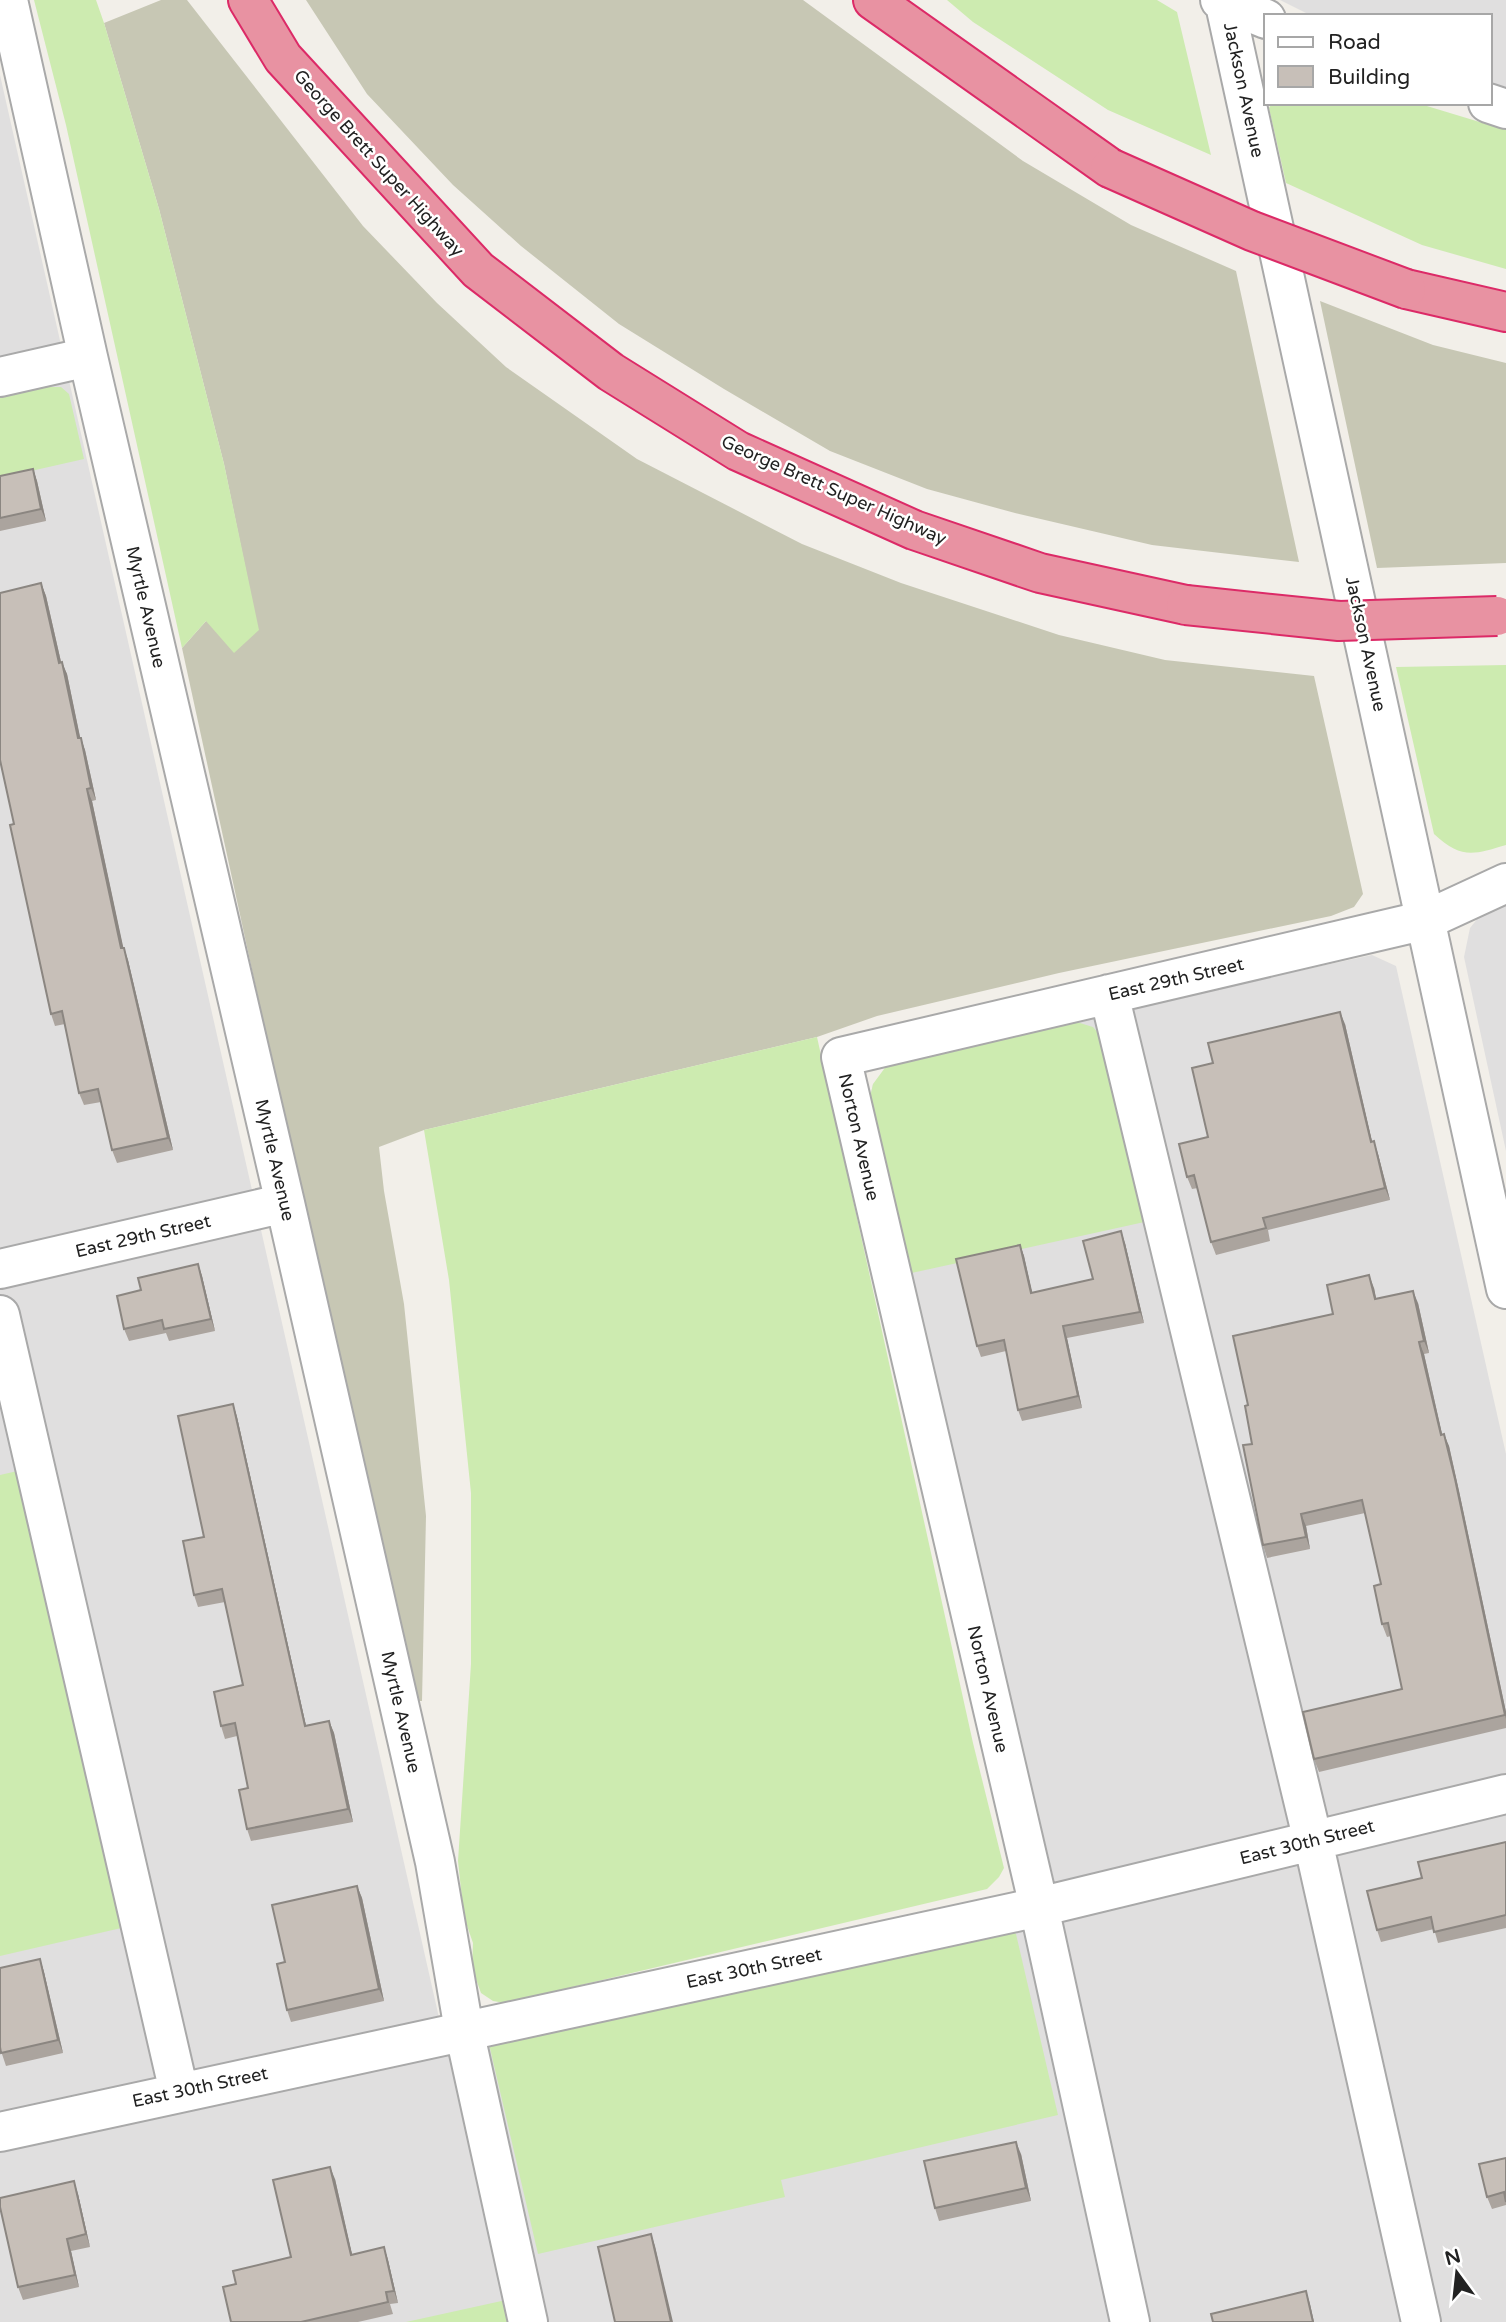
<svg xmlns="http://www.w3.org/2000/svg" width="1506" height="2322" viewBox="0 0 1506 2322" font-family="'Varela Round',sans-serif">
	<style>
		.residential { fill: #e0dfdf }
		.construction { fill: #c7c7b4 }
		.grass { fill: #cdebb0 }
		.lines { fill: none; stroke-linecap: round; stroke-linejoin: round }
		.minor-casing { stroke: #a9a9a9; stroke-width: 42 }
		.highway-casing { stroke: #dc2a67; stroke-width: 42 }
		.minor { stroke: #fff; stroke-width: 38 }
		.highway { stroke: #e892a2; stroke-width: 38 }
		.highway-bridge-casing { stroke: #dc2a67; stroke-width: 42; stroke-linecap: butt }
		.highway-bridge { stroke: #e892a2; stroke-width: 38 }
		.wall { fill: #aba49e }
		.shaded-wall { fill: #8b8681 }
		.building { fill: #c7bfb8; stroke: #8b8681; stroke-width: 2 }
		.labels { text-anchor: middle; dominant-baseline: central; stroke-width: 5; stroke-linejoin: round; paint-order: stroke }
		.street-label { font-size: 18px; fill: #222; stroke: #fff }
	</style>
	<rect width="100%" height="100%" fill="#f2efe9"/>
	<path class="residential" d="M 1280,0 L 1506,0 L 1506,87 L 1490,82 L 1490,16 L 1312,16 Z
		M 0,75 L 447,2053 L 1063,1918 L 869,1102 L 873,1084 L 1070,1020 L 1372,955 L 1396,966 L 1506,1454 L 1506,2322 L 0,2322 Z
		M 1506,895 L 1506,1151 L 1464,957 L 1470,928 L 1486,908 Z"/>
	<path class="construction" d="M 161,0 L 187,0 L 363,226 L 437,303 L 506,367 L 637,459 L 802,544 L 901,583 L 1059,635 L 1165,660 L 1314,676 L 1363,894 L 1354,907 L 1331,916 L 1059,973 L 877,1016 L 817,1037 L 424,1130 L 379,1147 L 384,1191 L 404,1304 L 426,1516 L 422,1701 L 411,1701 L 182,648 L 206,621 L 258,630 L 224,464 L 159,209 L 104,23 Z
		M 306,0 L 803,0 L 1023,161 L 1131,225 L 1236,271 L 1299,562 L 1152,545 L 1015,513 L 927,489 L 830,451 L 724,389 L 619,324 L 521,246 L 453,185 L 367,94 Z
		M 1320,301 L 1433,345 L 1506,363 L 1506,563 L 1377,568 Z"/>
	<path class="grass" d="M 34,0 L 96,0 L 104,23 L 159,209 L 224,464 L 259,630 L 234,653 L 206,621 L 182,648 L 66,125 Z
		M 947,0 L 1157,0 L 1177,12 L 1211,155 L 1108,110 L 973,22 Z
		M 1272,103 L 1417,103 L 1506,130 L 1506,269 L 1422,245 L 1286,183 L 1269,108 Z
		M 44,387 L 61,387 L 69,394 L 84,459 L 0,478 L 0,397 Z
		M 1506,665 L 1506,845 C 1473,855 1461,859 1434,834 L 1396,667 Z
		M 1070,1020 L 1093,1027 L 1106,1042 L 1149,1221 L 907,1274 L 869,1102 L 873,1084 L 887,1065 Z
		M 817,1037 L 973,1743 L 1004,1868 L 999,1877 L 987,1889 L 505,2003 L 493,2001 L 481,1993 L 472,1968 L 473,1943 L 464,1917 L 458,1861 L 471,1664 L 471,1493 L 449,1280 L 424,1130 Z
		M 26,1469 L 130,1926 L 0,1956 L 0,1475 Z
		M 1006,1925 L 1016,1934 L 1058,2115 L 781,2180 L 785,2197 L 538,2254 L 489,2044 Z
		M 506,2300 L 511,2322 L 406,2322 Z"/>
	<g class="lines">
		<g class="minor-casing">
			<path id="minor" d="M 8,0 L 88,357 L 285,1203 L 435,1862 L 464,2030 L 528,2322
				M 1220,0 L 1266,19
				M 1224,0 L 1506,1289
				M 1488,103 L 1506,109
				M 0,377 L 88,357
				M 1109,994 L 1313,1841 L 1421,2322
				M 0,1269 L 285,1203
				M 0,1315 L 179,2092
				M 0,2132 L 1039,1907 L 1506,1794
				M 1130,2322 L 1039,1907 L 841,1057 L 1426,920 L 1506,883"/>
		</g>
		<g class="highway-casing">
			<path id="highway" d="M 248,0 L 283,58 L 478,270 L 611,372 L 738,451 L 914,530 L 1040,573 L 1186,605
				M 873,0 L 1110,168
				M 1406,289 L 1506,312"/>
		</g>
		<use href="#minor" class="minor"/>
		<use href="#highway" class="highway"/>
		<g class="highway-bridge-casing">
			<path id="highway-bridge" d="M 1110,168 L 1252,231 L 1406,289
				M 1186,605 L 1339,621 L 1497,616"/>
		</g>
		<use href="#highway-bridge" class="highway-bridge"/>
	</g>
	<path class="wall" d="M 33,469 L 37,481 L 46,521 L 0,531 L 0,476 Z
		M 41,583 L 46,596 L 61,662 L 67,674 L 80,738 L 85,750 L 96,800 L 92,801 L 123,948 L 128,960 L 173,1150 L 117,1163 L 112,1150 L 101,1102 L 84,1105 L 79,1093 L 65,1024 L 55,1026 L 51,1014 L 1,755 Z
		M 1345,1024 L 1372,1142 L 1378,1154 L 1390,1200 L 1268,1230 L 1270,1241 L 1216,1255 L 1211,1242 L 1198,1188 L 1192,1189 L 1187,1177 L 1208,1137 L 1213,1063 Z
		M 1125,1243 L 1144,1323 L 1067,1338 L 1082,1408 L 1022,1421 L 1018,1410 L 1006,1351 L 981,1357 L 977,1346 L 1020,1245 L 1024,1256 L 1032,1293 L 1093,1279 Z
		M 198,1264 L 202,1276 L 215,1331 L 169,1341 L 166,1333 L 129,1341 L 124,1329 L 141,1290 Z
		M 1374,1288 L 1376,1299 L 1418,1303 L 1429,1353 L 1424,1354 L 1442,1434 L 1449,1446 L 1459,1491 L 1506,1712 L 1506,1728 L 1319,1772 L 1314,1759 L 1402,1689 L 1391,1636 L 1387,1637 L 1382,1624 L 1381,1584 L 1365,1513 L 1306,1526 L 1310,1549 L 1267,1558 L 1263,1545 L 1248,1405 L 1333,1314 Z
		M 233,1404 L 237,1417 L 306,1726 L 329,1721 L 334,1733 L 353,1822 L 251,1841 L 247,1829 L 248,1788 L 237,1736 L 225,1739 L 221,1726 L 243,1685 L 225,1602 L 198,1607 L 194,1595 L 204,1537 Z
		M 1506,1842 L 1506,1928 L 1438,1943 L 1434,1929 L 1381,1942 L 1377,1930 L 1422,1878 Z
		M 357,1886 L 362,1898 L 384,2001 L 291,2022 L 287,2010 L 285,1962 Z
		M 40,1959 L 44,1972 L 63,2053 L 6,2066 L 0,2048 Z
		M 1021,2154 L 1031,2201 L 939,2221 L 935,2208 Z
		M 1506,2158 L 1506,2205 L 1492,2209 L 1487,2197 Z
		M 335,2179 L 352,2255 L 384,2247 L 388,2260 L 398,2303 L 390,2304 L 393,2314 L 358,2322 L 231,2322 L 236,2284 L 291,2257 Z
		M 78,2194 L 90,2247 L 71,2251 L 79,2287 L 23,2300 L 18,2287 Z"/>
	<path class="shaded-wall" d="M 33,469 L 37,481 L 46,521 L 41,509 Z
		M 41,583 L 46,596 L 64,675 L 59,663 Z
		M 62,662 L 67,674 L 83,751 L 78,738 Z
		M 81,738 L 85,750 L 96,800 L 91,788 Z
		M 87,789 L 92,801 L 126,960 L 121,948 Z
		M 124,948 L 128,960 L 173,1150 L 168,1138 Z
		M 1340,1012 L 1345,1024 L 1375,1154 L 1371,1142 Z
		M 1374,1141 L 1378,1154 L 1390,1200 L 1385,1188 Z
		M 1121,1231 L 1125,1243 L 1144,1323 L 1140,1312 Z
		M 1020,1245 L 1024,1256 L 1035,1304 L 1031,1293 Z
		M 198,1264 L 202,1276 L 215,1331 L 211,1319 Z
		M 1369,1275 L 1374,1288 L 1379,1312 L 1375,1299 Z
		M 1413,1291 L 1418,1303 L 1429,1353 L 1424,1341 Z
		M 1063,1326 L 1067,1338 L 1082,1408 L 1078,1396 Z
		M 1419,1342 L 1424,1354 L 1445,1447 L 1441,1435 Z
		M 233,1404 L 237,1417 L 309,1739 L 305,1726 Z
		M 1444,1434 L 1449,1446 L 1459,1491 L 1506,1712 L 1506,1719 Z
		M 1301,1514 L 1306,1526 L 1310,1549 L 1306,1537 Z
		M 329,1721 L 334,1733 L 353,1822 L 348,1809 Z
		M 357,1886 L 362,1898 L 384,2001 L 379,1989 Z
		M 40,1959 L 44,1972 L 63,2053 L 58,2040 Z
		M 1016,2142 L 1021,2154 L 1031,2201 L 1026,2188 Z
		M 330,2167 L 335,2179 L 355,2267 L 351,2255 Z
		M 74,2181 L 78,2194 L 90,2247 L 86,2234 Z
		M 651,2234 L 655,2246 L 673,2322 L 671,2322 Z
		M 67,2239 L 71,2251 L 79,2287 L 75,2275 Z
		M 384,2247 L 388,2260 L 398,2303 L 394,2291 Z
		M 1306,2291 L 1310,2304 L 1314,2322 L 1313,2322 Z"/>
	<path class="building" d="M 33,469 L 41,509 L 0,518 L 0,476 Z
		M 41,583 L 59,663 L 62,662 L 78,738 L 81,738 L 91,788 L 87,789 L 121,948 L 124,948 L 168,1138 L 112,1150 L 98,1089 L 79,1093 L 62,1011 L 51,1014 L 10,825 L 14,824 L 0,760 L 0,593 Z
		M 1340,1012 L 1371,1142 L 1374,1141 L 1385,1188 L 1263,1218 L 1266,1228 L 1211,1242 L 1194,1175 L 1187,1177 L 1179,1144 L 1208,1137 L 1192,1068 L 1213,1063 L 1208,1043 Z
		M 1121,1231 L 1140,1312 L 1063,1326 L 1078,1396 L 1018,1410 L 1004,1340 L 977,1346 L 956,1259 L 1020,1245 L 1031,1293 L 1093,1279 L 1083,1241 Z
		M 198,1264 L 211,1319 L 164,1329 L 162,1320 L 124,1329 L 117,1296 L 141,1290 L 138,1278 Z
		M 1369,1275 L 1375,1299 L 1413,1291 L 1424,1341 L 1419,1342 L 1441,1435 L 1444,1434 L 1455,1479 L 1505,1715 L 1314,1759 L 1303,1712 L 1402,1689 L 1388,1623 L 1382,1624 L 1374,1586 L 1381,1584 L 1362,1500 L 1301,1514 L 1306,1537 L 1263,1545 L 1243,1445 L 1252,1444 L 1245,1406 L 1248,1405 L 1233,1336 L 1333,1314 L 1327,1285 Z
		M 233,1404 L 305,1726 L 329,1721 L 348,1809 L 247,1829 L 239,1790 L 248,1788 L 235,1723 L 221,1726 L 214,1692 L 243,1685 L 222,1589 L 194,1595 L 183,1541 L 204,1537 L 178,1416 Z
		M 1506,1842 L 1506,1915 L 1434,1932 L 1431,1917 L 1377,1930 L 1367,1891 L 1422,1878 L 1418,1862 Z
		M 357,1886 L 379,1989 L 287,2010 L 277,1964 L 285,1962 L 272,1905 Z
		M 40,1959 L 58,2040 L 1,2053 L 0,2047 L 0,1968 Z
		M 1016,2142 L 1026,2188 L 935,2208 L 924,2161 Z
		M 1506,2158 L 1506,2202 L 1504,2192 L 1487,2197 L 1479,2164 Z
		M 330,2167 L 351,2255 L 384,2247 L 394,2291 L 386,2292 L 388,2302 L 301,2322 L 231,2322 L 223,2287 L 236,2284 L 233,2271 L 291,2257 L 273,2180 Z
		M 74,2181 L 86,2234 L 67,2239 L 75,2275 L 18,2287 L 0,2207 L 0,2198 Z
		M 651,2234 L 671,2322 L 615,2322 L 598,2247 Z
		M 1306,2291 L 1313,2322 L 1213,2322 L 1211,2314 Z"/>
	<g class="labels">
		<g class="street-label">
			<text transform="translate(1244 90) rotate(78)">Jackson Avenue</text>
			<text transform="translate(379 163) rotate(48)">George Brett Super Highway</text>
			<text transform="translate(834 490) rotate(24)">George Brett Super Highway</text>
			<text transform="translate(146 607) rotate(77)">Myrtle Avenue</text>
			<text transform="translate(1366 644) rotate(78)">Jackson Avenue</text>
			<text transform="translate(1176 979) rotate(-13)">East 29th Street</text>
			<text transform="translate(859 1137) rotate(77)">Norton Avenue</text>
			<text transform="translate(275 1160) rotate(77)">Myrtle Avenue</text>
			<text transform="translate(143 1236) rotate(-13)">East 29th Street</text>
			<text transform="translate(988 1689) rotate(77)">Norton Avenue</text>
			<text transform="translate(401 1712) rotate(77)">Myrtle Avenue</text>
			<text transform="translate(1307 1842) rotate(-14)">East 30th Street</text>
			<text transform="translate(754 1968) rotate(-12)">East 30th Street</text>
			<text transform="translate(200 2087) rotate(-12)">East 30th Street</text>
		</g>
	</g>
	<rect x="1264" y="14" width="228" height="91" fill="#ffffff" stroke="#a7a7a7" stroke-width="2"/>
	<rect x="1278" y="37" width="35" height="10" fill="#ffffff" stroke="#a7a7a7" stroke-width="2"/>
	<text x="1328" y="49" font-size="21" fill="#222222">Road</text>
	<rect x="1278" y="66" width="35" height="21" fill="#c7bfb8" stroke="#a7a7a7" stroke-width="2"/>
	<text x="1328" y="84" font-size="21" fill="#222222">Building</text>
	<g transform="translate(1457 2273) rotate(345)" stroke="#ffffff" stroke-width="5" paint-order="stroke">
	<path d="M0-5L12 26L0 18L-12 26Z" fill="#222222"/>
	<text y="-10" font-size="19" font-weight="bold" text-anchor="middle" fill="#222222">N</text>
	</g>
</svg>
